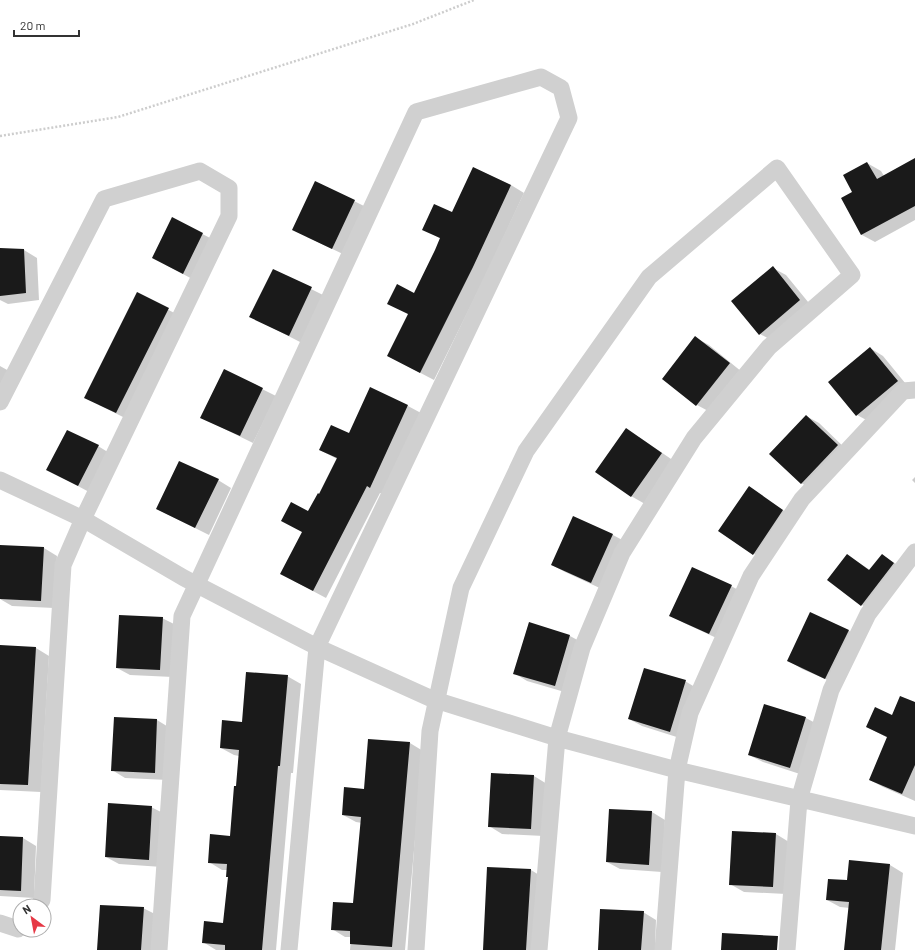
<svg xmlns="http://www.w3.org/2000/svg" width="915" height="950" viewBox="0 0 915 950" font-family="Barlow,sans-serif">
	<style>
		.shadow { fill: #0003 }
		.building { fill: #1a1a1a }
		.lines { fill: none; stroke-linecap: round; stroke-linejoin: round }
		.path { stroke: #cdcdcd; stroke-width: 2.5; stroke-dasharray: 2 2; stroke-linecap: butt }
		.street { stroke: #d0d0d0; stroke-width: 17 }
	</style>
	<rect width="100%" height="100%" fill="#fff"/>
	<path class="shadow" d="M 915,159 L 915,220 L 875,242 L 862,235 L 842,199 L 853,193 L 867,163 L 881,171 L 884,176 Z
		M 474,168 L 511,185 L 524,193 L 486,275 L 434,380 L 388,356 L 409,315 L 415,294 L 441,239 L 424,229 L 453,214 Z
		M 354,201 L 368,208 L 345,255 L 307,237 Z
		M 173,219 L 216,241 L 196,281 L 166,265 Z
		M 0,249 L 24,250 L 37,258 L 39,300 L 8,304 L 0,300 Z
		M 773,268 L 786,275 L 813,308 L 773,341 L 760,334 Z
		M 273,270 L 325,296 L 302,343 L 251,317 Z
		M 138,294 L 182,317 L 129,420 L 99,405 Z
		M 696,338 L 709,345 L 742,372 L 710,412 L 697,405 Z
		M 870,348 L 883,356 L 910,389 L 870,422 L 857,415 Z
		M 0,366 L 9,371 L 0,395 Z
		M 224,370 L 276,396 L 253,443 L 202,418 Z
		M 408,406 L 421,413 L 383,494 L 380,493 L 326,598 L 294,581 L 303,532 L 309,512 L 320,495 L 337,459 L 320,450 Z
		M 806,416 L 819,423 L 850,453 L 815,491 L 801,483 Z
		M 639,437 L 674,461 L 645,504 L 631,496 Z
		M 98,446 L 111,454 L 91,493 L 61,477 Z
		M 915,477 L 915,483 L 912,480 Z
		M 218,480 L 231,488 L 209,535 L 157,509 Z
		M 749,488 L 795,518 L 767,561 L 754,554 Z
		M 574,517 L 613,535 L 626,542 L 604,590 L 565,572 L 552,565 Z
		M 44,548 L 57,556 L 54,608 L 12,606 L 0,599 L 0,569 Z
		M 847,555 L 870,570 L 882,555 L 907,571 L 875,613 L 862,605 L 829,580 Z
		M 731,586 L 744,593 L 723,641 L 684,623 L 671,616 Z
		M 810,614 L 849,631 L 862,638 L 839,685 L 802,669 L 789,661 Z
		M 162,618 L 176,625 L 173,677 L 130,675 L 117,668 Z
		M 529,623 L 570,636 L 583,643 L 568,693 L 527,681 L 514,673 Z
		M 0,646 L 36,648 L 49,656 L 41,792 L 0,790 Z
		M 287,676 L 301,684 L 293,773 L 291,773 L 276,950 L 216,950 L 203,942 L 224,924 L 229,878 L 228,870 L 222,870 L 209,862 L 231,837 L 237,787 L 239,756 L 234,755 L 221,748 Z
		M 685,681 L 698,689 L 683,739 L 642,726 L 629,719 Z
		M 915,703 L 915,801 L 883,787 L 870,780 L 888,738 L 867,727 L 893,716 Z
		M 115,718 L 157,720 L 170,728 L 168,780 L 125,778 L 112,770 Z
		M 806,718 L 819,725 L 803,775 L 763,762 L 749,755 Z
		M 410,743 L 423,751 L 405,950 L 350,950 L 351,937 L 345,937 L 332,929 L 354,905 L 362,823 L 356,822 L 343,815 Z
		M 492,774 L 534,776 L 547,784 L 544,836 L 502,834 L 489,826 Z
		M 151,807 L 165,814 L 162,867 L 119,864 L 106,857 Z
		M 610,810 L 652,812 L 665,820 L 662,872 L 620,869 L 607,862 Z
		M 733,832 L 776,834 L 789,842 L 786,894 L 744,892 L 730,884 Z
		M 0,837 L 23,838 L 36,846 L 34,898 L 0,896 Z
		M 890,865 L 903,873 L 895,950 L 847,950 L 850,908 L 840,907 L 827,900 L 848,881 Z
		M 531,870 L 544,878 L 540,950 L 483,950 Z
		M 143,908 L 157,915 L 155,950 L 98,950 Z
		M 643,912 L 656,920 L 655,950 L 599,950 Z"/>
	<path class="building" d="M 915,158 L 915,206 L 861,235 L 841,198 L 852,192 L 843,175 L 867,162 L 877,179 Z
		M 473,167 L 511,185 L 473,267 L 420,373 L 387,356 L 408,314 L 387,304 L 397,284 L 414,293 L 435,250 L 440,238 L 422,230 L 434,204 L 452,212 Z
		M 315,181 L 355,200 L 332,249 L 292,230 Z
		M 172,217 L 203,233 L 183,274 L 152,258 Z
		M 0,248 L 24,249 L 26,293 L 0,296 Z
		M 773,266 L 800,300 L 759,335 L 731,301 Z
		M 273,269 L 312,287 L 289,336 L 249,317 Z
		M 137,292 L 169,308 L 116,413 L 84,398 Z
		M 695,336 L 730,363 L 696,406 L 662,379 Z
		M 870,347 L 898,381 L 856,416 L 828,382 Z
		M 224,369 L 263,388 L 240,436 L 200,418 Z
		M 370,387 L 408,405 L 370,488 L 367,486 L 313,591 L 280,574 L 302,532 L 281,521 L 291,502 L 308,511 L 318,493 L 319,494 L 337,458 L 319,450 L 331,425 L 349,433 Z
		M 806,415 L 838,445 L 801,484 L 769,454 Z
		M 626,428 L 662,453 L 631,497 L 595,472 Z
		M 67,430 L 99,445 L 78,486 L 46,470 Z
		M 179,461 L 219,479 L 195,528 L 156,509 Z
		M 749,486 L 783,510 L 753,555 L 718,531 Z
		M 573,516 L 613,534 L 591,583 L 551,565 Z
		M 0,545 L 44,547 L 41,601 L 0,599 Z
		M 847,554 L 869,570 L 882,554 L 894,563 L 861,606 L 827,580 Z
		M 692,567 L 732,585 L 709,634 L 669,616 Z
		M 810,612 L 849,630 L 825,679 L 787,661 Z
		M 119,615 L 163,617 L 160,670 L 116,668 Z
		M 529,622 L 570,635 L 555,686 L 513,674 Z
		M 0,645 L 36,647 L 28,785 L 0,784 Z
		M 644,668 L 686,680 L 670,732 L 628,719 Z
		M 246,672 L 288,675 L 280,766 L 278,766 L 262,950 L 225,950 L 225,945 L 202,943 L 204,921 L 223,923 L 228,877 L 226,877 L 227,864 L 208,863 L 210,834 L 230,836 L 234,786 L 236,786 L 239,750 L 220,748 L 222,720 L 242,722 Z
		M 900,696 L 915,702 L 915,765 L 902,794 L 869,780 L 887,737 L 866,727 L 875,707 L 892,715 Z
		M 764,704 L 806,717 L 790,768 L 748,755 Z
		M 114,717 L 157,719 L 155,773 L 111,771 Z
		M 368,739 L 410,742 L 392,947 L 350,944 L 350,931 L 331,930 L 333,902 L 353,903 L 361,817 L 342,815 L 344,787 L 364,789 Z
		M 491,773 L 534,775 L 531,829 L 488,827 Z
		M 108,803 L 152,806 L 149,860 L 105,857 Z
		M 609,809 L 652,811 L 649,865 L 606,862 Z
		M 732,831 L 776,833 L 773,887 L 729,885 Z
		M 0,836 L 23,837 L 21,891 L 0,890 Z
		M 849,860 L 890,864 L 881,950 L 844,950 L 849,902 L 826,900 L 828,879 L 847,880 Z
		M 487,867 L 531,869 L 526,950 L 483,950 Z
		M 100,905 L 144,907 L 141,950 L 97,950 Z
		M 600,909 L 644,911 L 641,950 L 598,950 Z
		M 722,933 L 778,936 L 777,950 L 721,950 Z"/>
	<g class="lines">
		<path class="path" d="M 0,136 L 118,117 L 413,24 L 474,0"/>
		<path class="street" d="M 0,402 L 104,199 L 200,171 L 229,188 L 229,216 L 83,519 L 63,565 L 42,900 L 38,906
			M 0,480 L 83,519 L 184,578 L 317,647 L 432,699 L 557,738 L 677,770 L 915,826
			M 0,923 L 18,929 L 20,927
			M 159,950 L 182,616 L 416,112 L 541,77 L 561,88 L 569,118 L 317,647 L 289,950
			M 416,950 L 430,731 L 461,588 L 526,451 L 649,277 L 777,168 L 852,275 L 769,347 L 694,438 L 622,553 L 582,648 L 557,738 L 539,950
			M 663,950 L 677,770 L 690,713 L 751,576 L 802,499 L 903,391 L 915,390
			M 787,950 L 799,800 L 831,690 L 868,614 L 915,552"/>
	</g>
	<g transform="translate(32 918) rotate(328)"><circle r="19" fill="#ffffff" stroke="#adadad"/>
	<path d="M0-3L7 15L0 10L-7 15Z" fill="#e63946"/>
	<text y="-6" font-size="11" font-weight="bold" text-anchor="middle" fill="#333333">N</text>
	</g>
	<path d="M14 30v6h65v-6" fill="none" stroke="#333333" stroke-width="2"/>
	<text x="20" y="30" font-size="12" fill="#333333" stroke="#ffffff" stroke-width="3" paint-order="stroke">20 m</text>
</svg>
